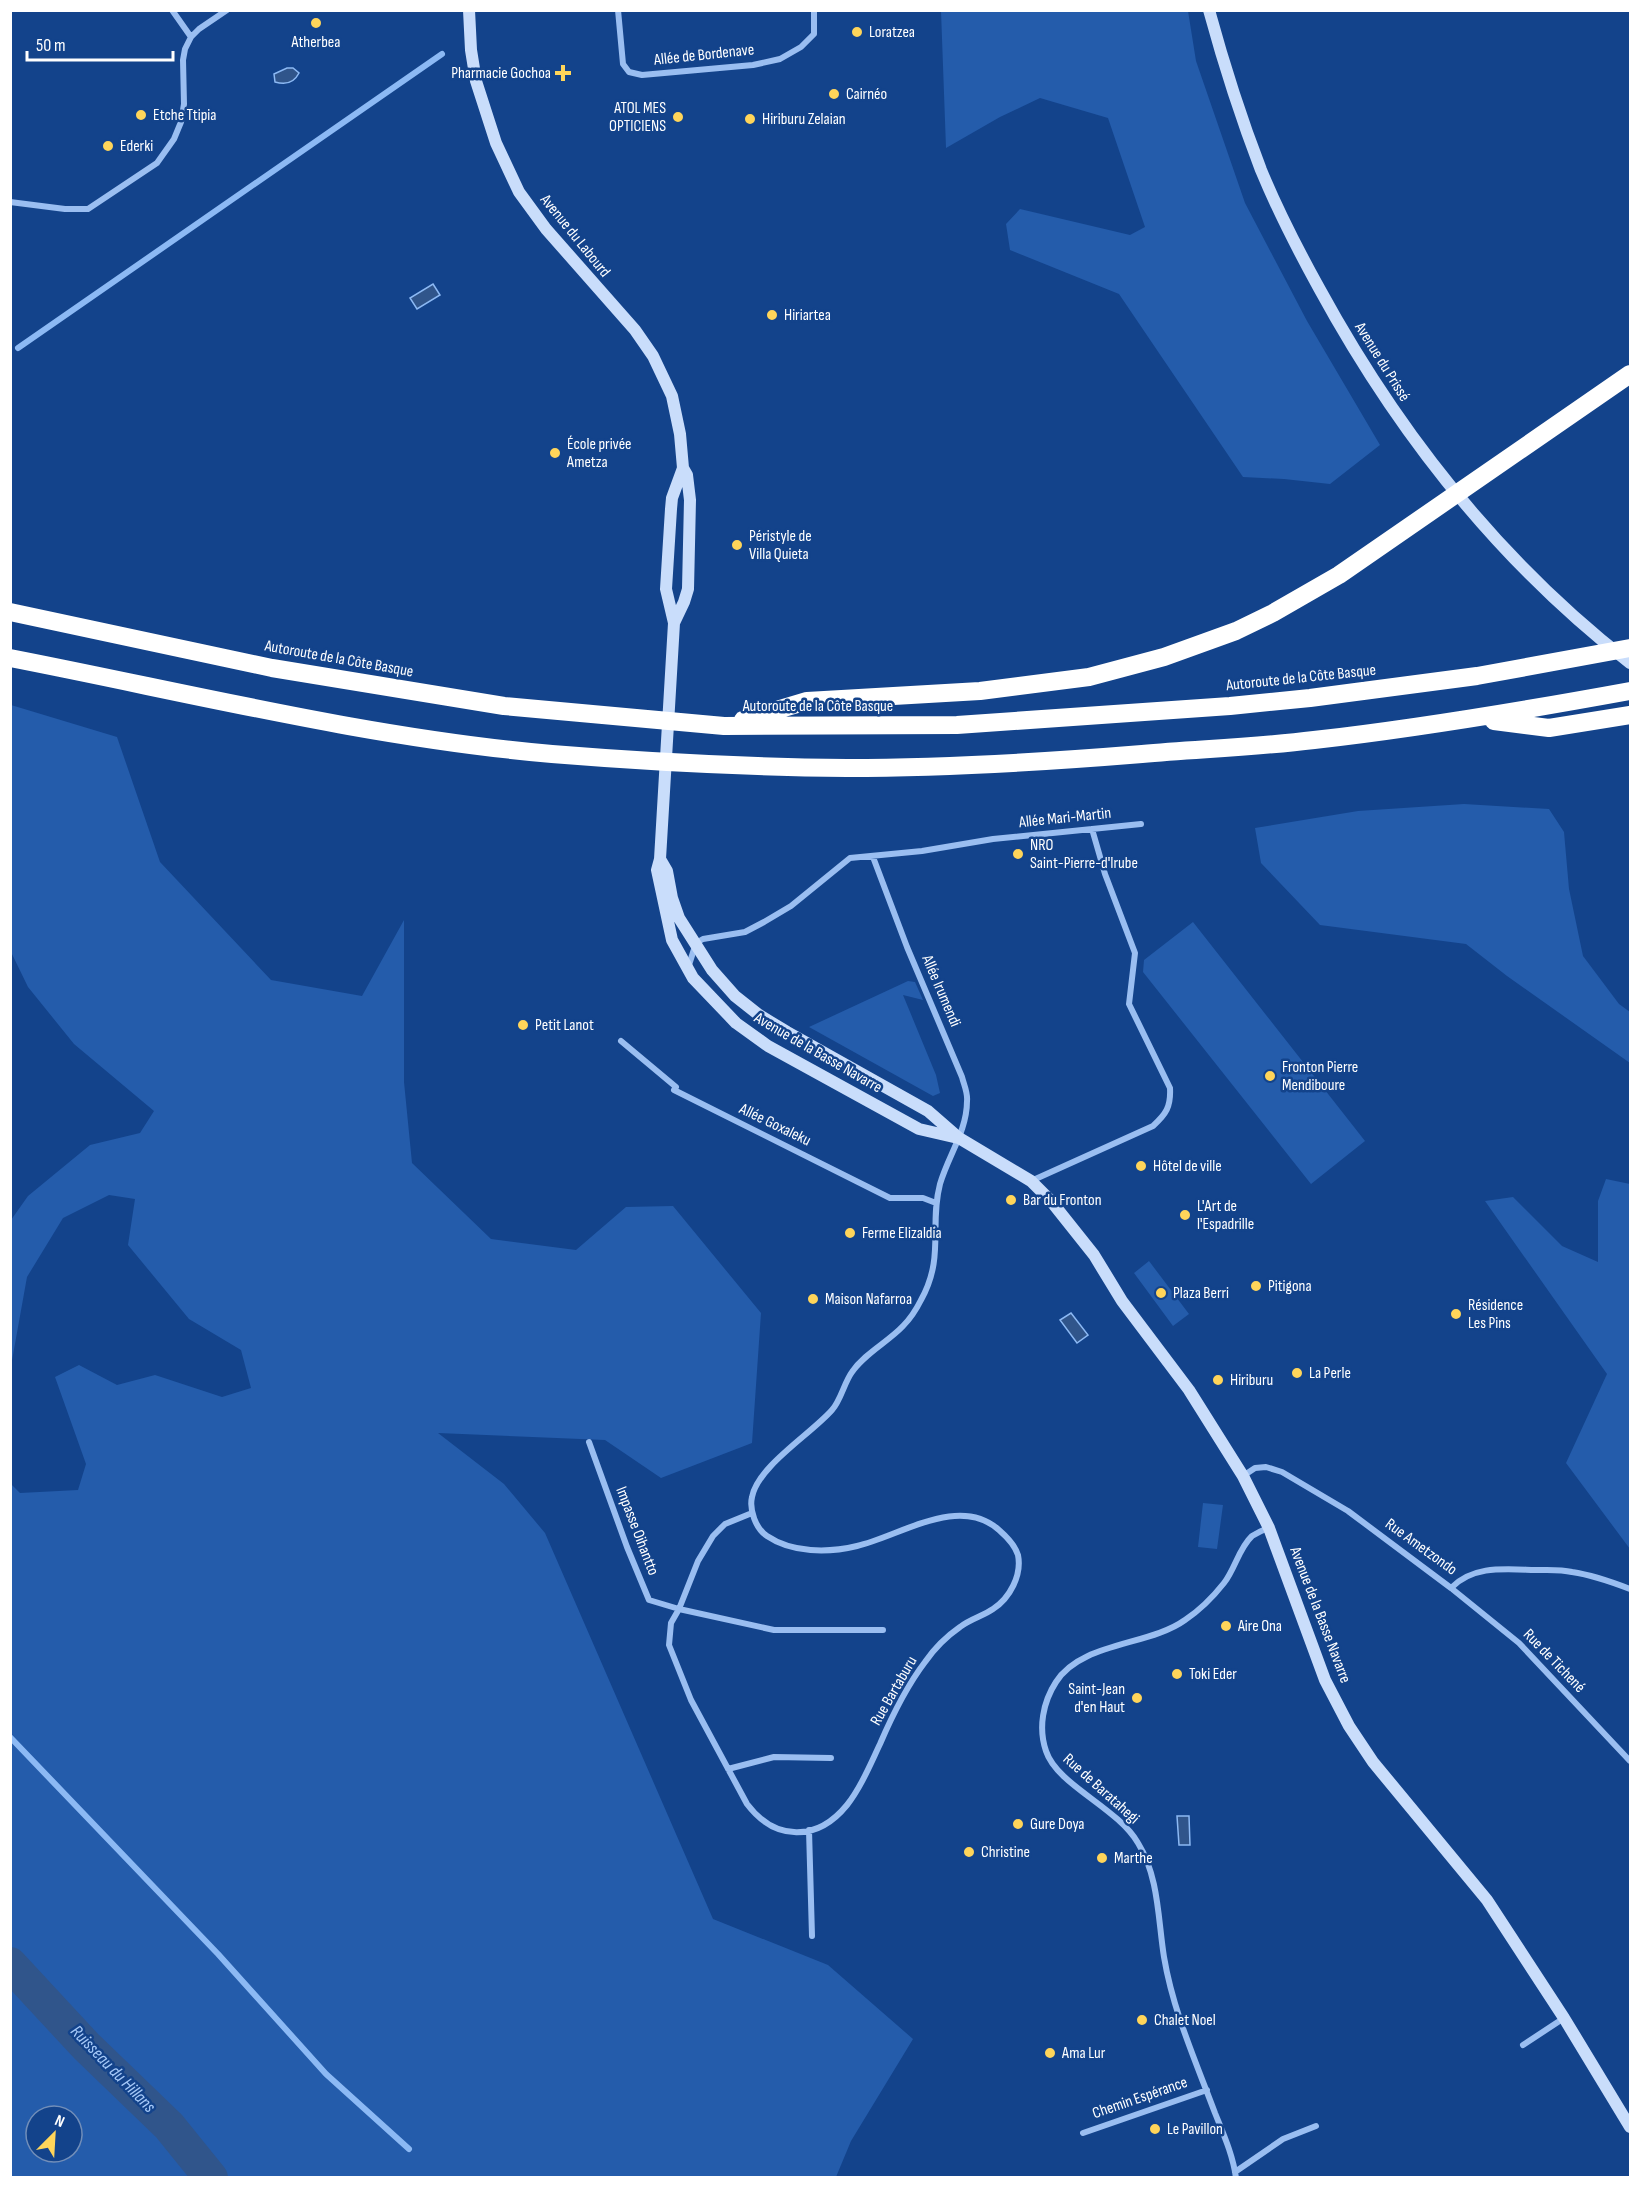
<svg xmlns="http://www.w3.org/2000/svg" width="1641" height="2188" viewBox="0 0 1641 2188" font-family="'Sofia Sans Condensed',sans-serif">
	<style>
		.green { fill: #245cab; fill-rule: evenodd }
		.water { fill: #30558b; stroke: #8cb9f4; stroke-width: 1.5 }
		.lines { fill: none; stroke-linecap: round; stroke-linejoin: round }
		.stream { stroke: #8cb9f4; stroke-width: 6 }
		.river { stroke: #30558b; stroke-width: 34 }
		.street { stroke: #9abef1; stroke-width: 6 }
		.secondary { stroke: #c9ddfb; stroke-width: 12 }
		.highway { stroke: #fff; stroke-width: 18 }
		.poi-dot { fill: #ffd55a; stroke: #13438b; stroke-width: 2 }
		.labels { text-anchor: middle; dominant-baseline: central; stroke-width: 5; stroke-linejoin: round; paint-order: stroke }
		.poi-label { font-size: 16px; fill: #fff; stroke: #13438b; text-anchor: start }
		.street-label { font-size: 16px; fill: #fff; stroke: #13438b }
		.water-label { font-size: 18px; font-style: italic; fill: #a6c9f8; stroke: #13438b }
	</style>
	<rect width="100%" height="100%" fill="#13438b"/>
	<path class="green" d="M 941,11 L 1188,11 L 1196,61 L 1245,203 L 1307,321 L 1380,445 L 1330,484 L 1284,479 L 1243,477 L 1119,294 L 1010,250 L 1006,224 L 1020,209 L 1130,235 L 1145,227 L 1108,118 L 1040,98 L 1000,117 L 946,148 Z
		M 11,705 L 117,737 L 160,862 L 271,980 L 362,996 L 404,920 L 404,1082 L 412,1163 L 491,1239 L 576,1250 L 626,1207 L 673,1206 L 761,1313 L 752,1443 L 661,1478 L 605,1440 L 438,1433 L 504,1484 L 545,1533 L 713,1919 L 828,1965 L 913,2039 L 851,2141 L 836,2177 L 11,2177 L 11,1484 L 20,1493 L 78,1490 L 86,1464 L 55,1377 L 79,1365 L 117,1385 L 155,1375 L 222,1397 L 251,1388 L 241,1350 L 189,1319 L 128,1245 L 135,1199 L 109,1195 L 63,1218 L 27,1277 L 11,1366 L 11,1220 L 28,1196 L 90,1145 L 140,1133 L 154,1111 L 74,1044 L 28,987 L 11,952 ZM 36,2116 L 72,2116 L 72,2152 L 36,2152 Z
		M 1464,804 L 1549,809 L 1564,832 L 1569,889 L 1583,956 L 1619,1004 L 1630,1012 L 1630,1063 L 1507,976 L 1466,944 L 1320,925 L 1261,863 L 1255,828 L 1358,811 Z
		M 1193,922 L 1365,1141 L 1311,1184 L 1143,972 L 1144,960 Z
		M 908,981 L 915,982 L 923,1000 L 903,995 L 936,1075 L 940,1093 L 933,1096 L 809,1027 Z
		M 1606,1179 L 1630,1184 L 1630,1549 L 1566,1463 L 1607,1374 L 1485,1201 L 1513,1197 L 1562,1246 L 1598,1262 L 1598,1201 Z
		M 1149,1261 L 1189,1314 L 1173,1326 L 1134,1273 Z
		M 1203,1503 L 1223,1505 L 1217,1549 L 1198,1547 Z"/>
	<path class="water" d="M 287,68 L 293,68 L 299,73 C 294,83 285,85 275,82 L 274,74 Z
		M 433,284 L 440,295 L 417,309 L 410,298 Z
		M 1071,1313 L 1088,1335 L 1077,1343 L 1060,1320 Z
		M 1177,1816 L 1189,1816 L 1190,1845 L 1179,1845 Z"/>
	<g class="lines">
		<path class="stream" d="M 18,348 L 442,54
			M 10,1737 L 218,1954 L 326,2074 L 409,2149"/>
		<path class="river" d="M 10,1964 L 86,2046 L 169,2126 L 211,2178"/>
		<path class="street" d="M 172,10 L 191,37
			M 618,10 L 623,64 L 629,72 L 642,75 L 753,65 L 780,59 L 801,47 L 814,34 L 814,10
			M 10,202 L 65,209 L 88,209 L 157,163 L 174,139 L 181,122 L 184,104 L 183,60 L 185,49 L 191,37 L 199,29 L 227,10
			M 688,968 L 696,943 L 703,939 L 745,932 L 764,922 L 791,906 L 850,858 L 922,851 L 993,839 L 1141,824
			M 621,1041 L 676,1087 L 674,1090 L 890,1198 L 923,1198 L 936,1203
			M 1031,1181 L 1153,1126 C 1166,1114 1171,1107 1170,1088 L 1129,1004 L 1135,953 L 1105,874 L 1092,829
			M 589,1442 L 627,1547 L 649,1600 L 679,1609 L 774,1630 L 883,1630
			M 1243,1476 L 1255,1468 L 1266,1467 L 1282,1472 L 1348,1511 L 1451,1588 L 1519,1643 L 1630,1761
			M 752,1513 L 725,1524 L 713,1536 L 698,1561 L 679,1609 L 671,1623 L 669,1645 L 691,1700 L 747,1804 C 775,1841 817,1842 847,1805 C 861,1787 870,1765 880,1744 C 892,1716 906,1687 925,1662 C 934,1649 947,1636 960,1627 C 970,1619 983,1616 993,1609 C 1010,1598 1022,1575 1018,1555 C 1015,1545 1007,1537 999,1530 C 959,1494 900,1536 857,1546 C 828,1553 792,1553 767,1536 C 756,1529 749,1510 752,1497 C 758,1466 811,1434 832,1410 C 841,1400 844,1383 852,1372 C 865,1353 888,1342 903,1326 C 910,1319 917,1308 921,1300 C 945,1257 929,1226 940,1184 C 948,1156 967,1131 967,1101 C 968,1093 964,1085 962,1077 L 907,947 L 873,857
			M 1451,1588 C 1473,1565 1505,1569 1535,1570 C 1547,1570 1560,1569 1572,1572 C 1592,1575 1612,1582 1630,1589
			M 728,1769 L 774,1757 L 831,1758
			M 809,1830 L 812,1936
			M 1523,2045 L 1564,2018
			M 1083,2133 L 1207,2090
			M 1235,2172 L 1283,2139 L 1316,2126
			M 1236,2178 C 1233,2155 1223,2133 1215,2113 C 1196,2062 1173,2011 1164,1957 C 1158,1920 1159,1877 1138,1843 C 1117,1807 1057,1785 1046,1751 C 1038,1728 1043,1702 1056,1682 C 1081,1642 1149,1646 1185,1620 C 1200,1610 1213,1597 1224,1583 C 1235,1569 1239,1548 1252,1536 C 1257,1533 1263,1530 1268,1528"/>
		<path class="secondary" d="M 469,10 L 471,50 L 476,81 L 496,143 L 519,192 L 546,229 L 635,330 L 653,356 L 672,396 L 680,434 L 683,468 L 687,475 L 690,500 L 688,589 L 684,602 L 674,623
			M 1209,10 C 1224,65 1241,118 1261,170 C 1278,211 1298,250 1319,288 C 1398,433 1500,562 1630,663
			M 683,468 L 672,498 L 671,509 L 666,589 L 674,623 L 660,859 L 657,870 L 672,940 L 693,978 L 736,1023 L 768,1046 L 919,1129 L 958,1138
			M 660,859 L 667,871 L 672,898 L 679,918 L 712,970 L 735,996 L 759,1015 L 787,1032 L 928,1111 L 959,1138 L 1031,1181 L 1051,1201 L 1094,1255 L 1122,1301 L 1189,1390 L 1243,1476 L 1269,1528 L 1325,1680 L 1349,1726 L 1373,1762 L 1487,1900 L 1564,2018 L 1630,2127"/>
		<path class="highway" d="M 10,612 L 272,668 L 504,706 L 724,726 L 957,725 L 1230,706 L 1310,698 L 1477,676 L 1630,648
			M 10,658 C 190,693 369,738 552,754 C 650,762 749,767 847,768 C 945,768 1044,762 1142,754 C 1200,749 1257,747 1314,740 C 1420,728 1526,710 1630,691
			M 743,720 L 807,701 L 980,691 L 1089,677 L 1164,657 L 1236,631 L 1273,613 L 1339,575 L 1630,374
			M 1494,721 L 1549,728 L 1630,715"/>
	</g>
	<g class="poi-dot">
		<circle cx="316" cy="23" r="6"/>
		<circle cx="857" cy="32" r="6"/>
		<path d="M560 64h6v6h6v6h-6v6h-6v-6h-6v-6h6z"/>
		<circle cx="834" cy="94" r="6"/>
		<circle cx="141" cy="115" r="6"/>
		<circle cx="678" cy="117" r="6"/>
		<circle cx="750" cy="119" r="6"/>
		<circle cx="108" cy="146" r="6"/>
		<circle cx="772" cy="315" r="6"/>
		<circle cx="555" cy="453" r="6"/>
		<circle cx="737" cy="545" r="6"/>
		<circle cx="1018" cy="854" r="6"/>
		<circle cx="523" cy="1025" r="6"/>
		<circle cx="1270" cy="1076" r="6"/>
		<circle cx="1141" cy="1166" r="6"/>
		<circle cx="1011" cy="1200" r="6"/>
		<circle cx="1185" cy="1215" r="6"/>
		<circle cx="850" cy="1233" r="6"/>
		<circle cx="1256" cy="1286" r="6"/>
		<circle cx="1161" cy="1293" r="6"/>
		<circle cx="813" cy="1299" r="6"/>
		<circle cx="1456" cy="1314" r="6"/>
		<circle cx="1297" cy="1373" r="6"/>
		<circle cx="1218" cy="1380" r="6"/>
		<circle cx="1226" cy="1626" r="6"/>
		<circle cx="1177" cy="1674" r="6"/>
		<circle cx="1137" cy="1698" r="6"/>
		<circle cx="1018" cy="1824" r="6"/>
		<circle cx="969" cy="1852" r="6"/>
		<circle cx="1102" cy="1858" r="6"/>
		<circle cx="1142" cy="2020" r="6"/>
		<circle cx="1050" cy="2053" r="6"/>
		<circle cx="1155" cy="2129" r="6"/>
	</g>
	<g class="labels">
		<g class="poi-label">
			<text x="869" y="32">Loratzea</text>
			<text x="316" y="42" text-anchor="middle">Atherbea</text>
			<text x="551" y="73" text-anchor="end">Pharmacie Gochoa</text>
			<text x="846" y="94">Cairnéo</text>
			<text x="666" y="108" text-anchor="end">ATOL MES<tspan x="666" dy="18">OPTICIENS</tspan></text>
			<text x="153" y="115">Etche Ttipia</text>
			<text x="762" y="119">Hiriburu Zelaian</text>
			<text x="120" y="146">Ederki</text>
			<text x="784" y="315">Hiriartea</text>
			<text x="567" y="444">École privée<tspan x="567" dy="18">Ametza</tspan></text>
			<text x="749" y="536">Péristyle de<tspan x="749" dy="18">Villa Quieta</tspan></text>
			<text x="1030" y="845">NRO<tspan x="1030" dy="18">Saint-Pierre-d'Irube</tspan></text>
			<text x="535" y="1025">Petit Lanot</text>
			<text x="1282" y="1067">Fronton Pierre<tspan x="1282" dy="18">Mendiboure</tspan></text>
			<text x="1153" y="1166">Hôtel de ville</text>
			<text x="1023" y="1200">Bar du Fronton</text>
			<text x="1197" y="1206">L'Art de<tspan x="1197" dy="18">l'Espadrille</tspan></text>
			<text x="862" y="1233">Ferme Elizaldia</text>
			<text x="1268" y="1286">Pitigona</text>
			<text x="1173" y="1293">Plaza Berri</text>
			<text x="825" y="1299">Maison Nafarroa</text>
			<text x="1468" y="1305">Résidence<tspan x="1468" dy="18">Les Pins</tspan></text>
			<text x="1309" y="1373">La Perle</text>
			<text x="1230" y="1380">Hiriburu</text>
			<text x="1238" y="1626">Aire Ona</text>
			<text x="1189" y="1674">Toki Eder</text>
			<text x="1125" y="1689" text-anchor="end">Saint-Jean<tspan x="1125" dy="18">d'en Haut</tspan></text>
			<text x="1030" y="1824">Gure Doya</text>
			<text x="981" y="1852">Christine</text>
			<text x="1114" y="1858">Marthe</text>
			<text x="1154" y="2020">Chalet Noel</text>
			<text x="1062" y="2053">Ama Lur</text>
			<text x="1167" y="2129">Le Pavillon</text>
		</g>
		<g class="street-label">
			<text transform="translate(704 55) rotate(-6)">Allée de Bordenave</text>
			<text transform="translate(575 236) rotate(51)">Avenue du Labourd</text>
			<text transform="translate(1382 362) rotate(58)">Avenue du Prissé</text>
			<text transform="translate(339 659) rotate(10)">Autoroute de la Côte Basque</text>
			<text transform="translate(1301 678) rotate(-6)">Autoroute de la Côte Basque</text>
			<text x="818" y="706">Autoroute de la Côte Basque</text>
			<text transform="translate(1065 818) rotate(-6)">Allée Mari-Martin</text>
			<text transform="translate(941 991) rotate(67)">Allée Irumendi</text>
			<text transform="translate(818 1053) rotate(30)">Avenue de la Basse Navarre</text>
			<text transform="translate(775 1125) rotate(26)">Allée Goxaleku</text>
			<text transform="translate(637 1531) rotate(69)">Impasse Oihantto</text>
			<text transform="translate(1421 1547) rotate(36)">Rue Ametzondo</text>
			<text transform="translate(1320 1615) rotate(69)">Avenue de la Basse Navarre</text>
			<text transform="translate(1554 1661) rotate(46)">Rue de Tichené</text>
			<text transform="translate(894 1691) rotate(-60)">Rue Bartaburu</text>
			<text transform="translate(1101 1789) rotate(42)">Rue de Baratahegi</text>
			<text transform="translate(1140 2098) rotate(-19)">Chemin Espérance</text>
		</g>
		<g class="water-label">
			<text transform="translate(113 2069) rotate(46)">Ruisseau du Hillans</text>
		</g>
	</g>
	<rect width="1641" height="2188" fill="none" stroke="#ffffff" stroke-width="24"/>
	<g transform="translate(54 2134) rotate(24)"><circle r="28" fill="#13438b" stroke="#718eb9" stroke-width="1.5"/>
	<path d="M0-4.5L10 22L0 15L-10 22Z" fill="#ffd55a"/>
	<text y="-9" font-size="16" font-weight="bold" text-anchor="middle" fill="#ffffff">N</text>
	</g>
	<path d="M27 51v9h146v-9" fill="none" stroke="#ffffff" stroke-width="3"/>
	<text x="36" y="51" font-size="18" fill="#ffffff" stroke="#13438b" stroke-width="4.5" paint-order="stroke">50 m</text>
</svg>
